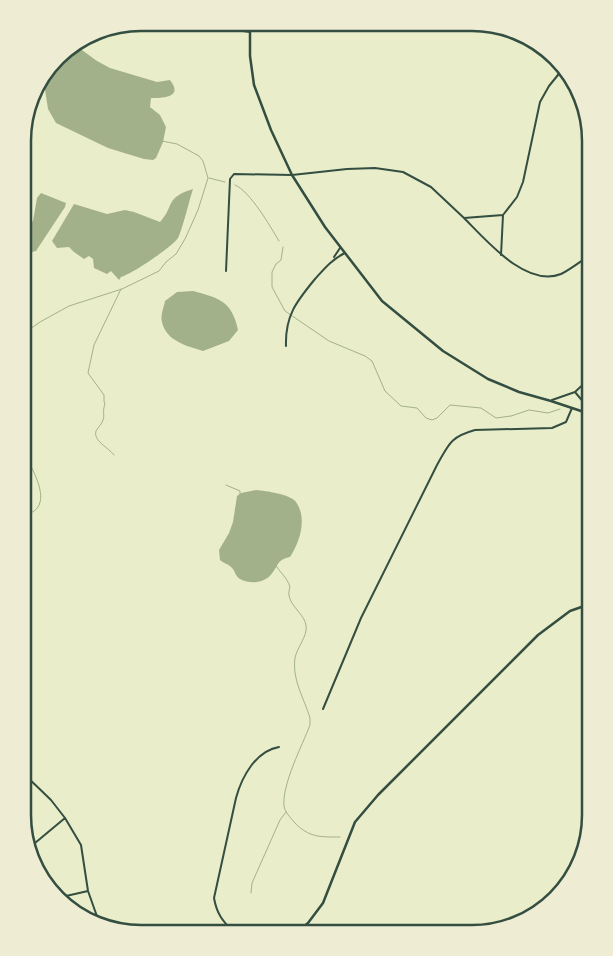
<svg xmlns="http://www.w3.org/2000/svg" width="613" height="956" viewBox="0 0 613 956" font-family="Ubuntu,sans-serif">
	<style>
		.water { fill: #a3b18a }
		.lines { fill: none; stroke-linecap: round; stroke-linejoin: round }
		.stream { stroke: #a3b18a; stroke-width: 1 }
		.minor { stroke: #344e41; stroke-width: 2 }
		.secondary { stroke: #344e41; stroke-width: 2.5 }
		.rim { fill: none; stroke: #344e41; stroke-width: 2.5 }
	</style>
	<rect width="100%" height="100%" fill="#e9edc9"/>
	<path class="water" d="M 75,45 L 97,61 L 110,68 L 157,82 L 170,80 C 184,98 162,98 151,98 L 150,107 L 160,115 L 166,127 L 163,142 L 156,158 L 153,160 L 144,159 L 108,148 L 56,123 L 48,109 L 43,77 L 63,52 Z
		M 193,189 C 189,201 183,228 178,238 C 172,247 132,274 121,277 L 119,280 L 111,271 L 107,274 L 94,268 L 93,259 L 89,256 L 84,259 L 74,252 L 69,247 L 57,248 L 52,241 L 74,204 L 107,214 L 125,210 L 134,212 L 160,222 C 175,206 164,198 193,189 Z
		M 41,193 L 66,203 L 65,207 L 36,251 L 32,252 L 23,249 L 23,231 L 33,221 L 37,198 Z
		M 193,291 C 219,298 232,301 238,330 L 229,341 L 203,351 C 187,346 166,341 162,322 C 160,316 164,307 165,301 L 177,292 Z
		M 256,490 C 266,491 290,494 296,502 C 308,519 299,543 290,557 C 277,560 279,564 273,572 C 266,583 251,585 240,579 C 235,576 235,570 231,567 C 228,564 223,563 220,560 L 219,550 L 229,533 L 233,522 L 237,496 L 241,493 Z"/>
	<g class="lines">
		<path class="stream" d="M 209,178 L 225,182
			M 235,185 C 250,191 270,226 279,241
			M 283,247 L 281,260 L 276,264 L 272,272 L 272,287 L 285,311 L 329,341 L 365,356 L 372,361 L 385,391 L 401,406 L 417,408 L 426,418 L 432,420 L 437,418 L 450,405 L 481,408 L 496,418 L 511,416 L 529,410 L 548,413 L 560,409
			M 23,334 L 40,322 L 69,306 L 122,289 L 159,271 L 166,262 L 176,254 L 185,239 L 198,210 L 208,178 L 203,161 L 199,156 L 177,144 L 162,141
			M 583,396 L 590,386
			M 114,455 C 108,447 93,441 96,431 C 98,427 102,424 103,420 C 105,415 102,410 105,405 L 104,401 L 104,395 L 88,373 L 94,345 L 121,289
			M 226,485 L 240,491 L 240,494
			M 23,516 C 29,514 37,511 39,505 C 46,491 30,464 23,452
			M 275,564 C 280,573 287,577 290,587 C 284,603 303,611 306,625 C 308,636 297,647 295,658 C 292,680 304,698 310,718 L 310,725 C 302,746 282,784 284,806 C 285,812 290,817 294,822 C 309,838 321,837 340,837
			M 251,893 L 252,883 L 280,820 L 286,812"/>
		<path class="minor" d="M 159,27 L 174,23 L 186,23 L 250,32
			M 464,218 C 486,240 526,288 561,274 C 571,269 581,261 590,255
			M 501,255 L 503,215
			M 334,257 L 340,248
			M 226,271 L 230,179 L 234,174 L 292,175 L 347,169 L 375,168 L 403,172 L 431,187 L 464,218 L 503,215 L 517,197 L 523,182 L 540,102 L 549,86 L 562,70
			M 286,346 C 285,316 296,302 315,279 C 325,268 331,260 345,253
			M 575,392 L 590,410
			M 552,400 L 575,392 L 590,378
			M 323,709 L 361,618 L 437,465 C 449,444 450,437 475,430 L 552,428 L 566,422 L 572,408
			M 23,773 L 51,800 L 65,818 L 81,845 L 88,891 L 99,922
			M 29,848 L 65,818
			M 62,899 L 66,896 L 88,891
			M 234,933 C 223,921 217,915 214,898 L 236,798 C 242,776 256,751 279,747"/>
		<path class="secondary" d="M 250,23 L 250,56 L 254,85 L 271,130 L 292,175 L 325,227 L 382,301 L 443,351 L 488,379 L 519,392 L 551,401 L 590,414
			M 296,933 L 308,923 L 323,903 L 355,822 L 378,795 L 538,635 L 570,611 L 590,604"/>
	</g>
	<path d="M0 0H613V956H0ZM141 31H472A110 110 0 0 1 582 141V815A110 110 0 0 1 472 925H141A110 110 0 0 1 31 815V141A110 110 0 0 1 141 31Z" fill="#eeecd3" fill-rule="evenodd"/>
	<path class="rim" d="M141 31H472A110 110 0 0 1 582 141V815A110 110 0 0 1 472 925H141A110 110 0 0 1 31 815V141A110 110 0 0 1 141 31Z"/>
</svg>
